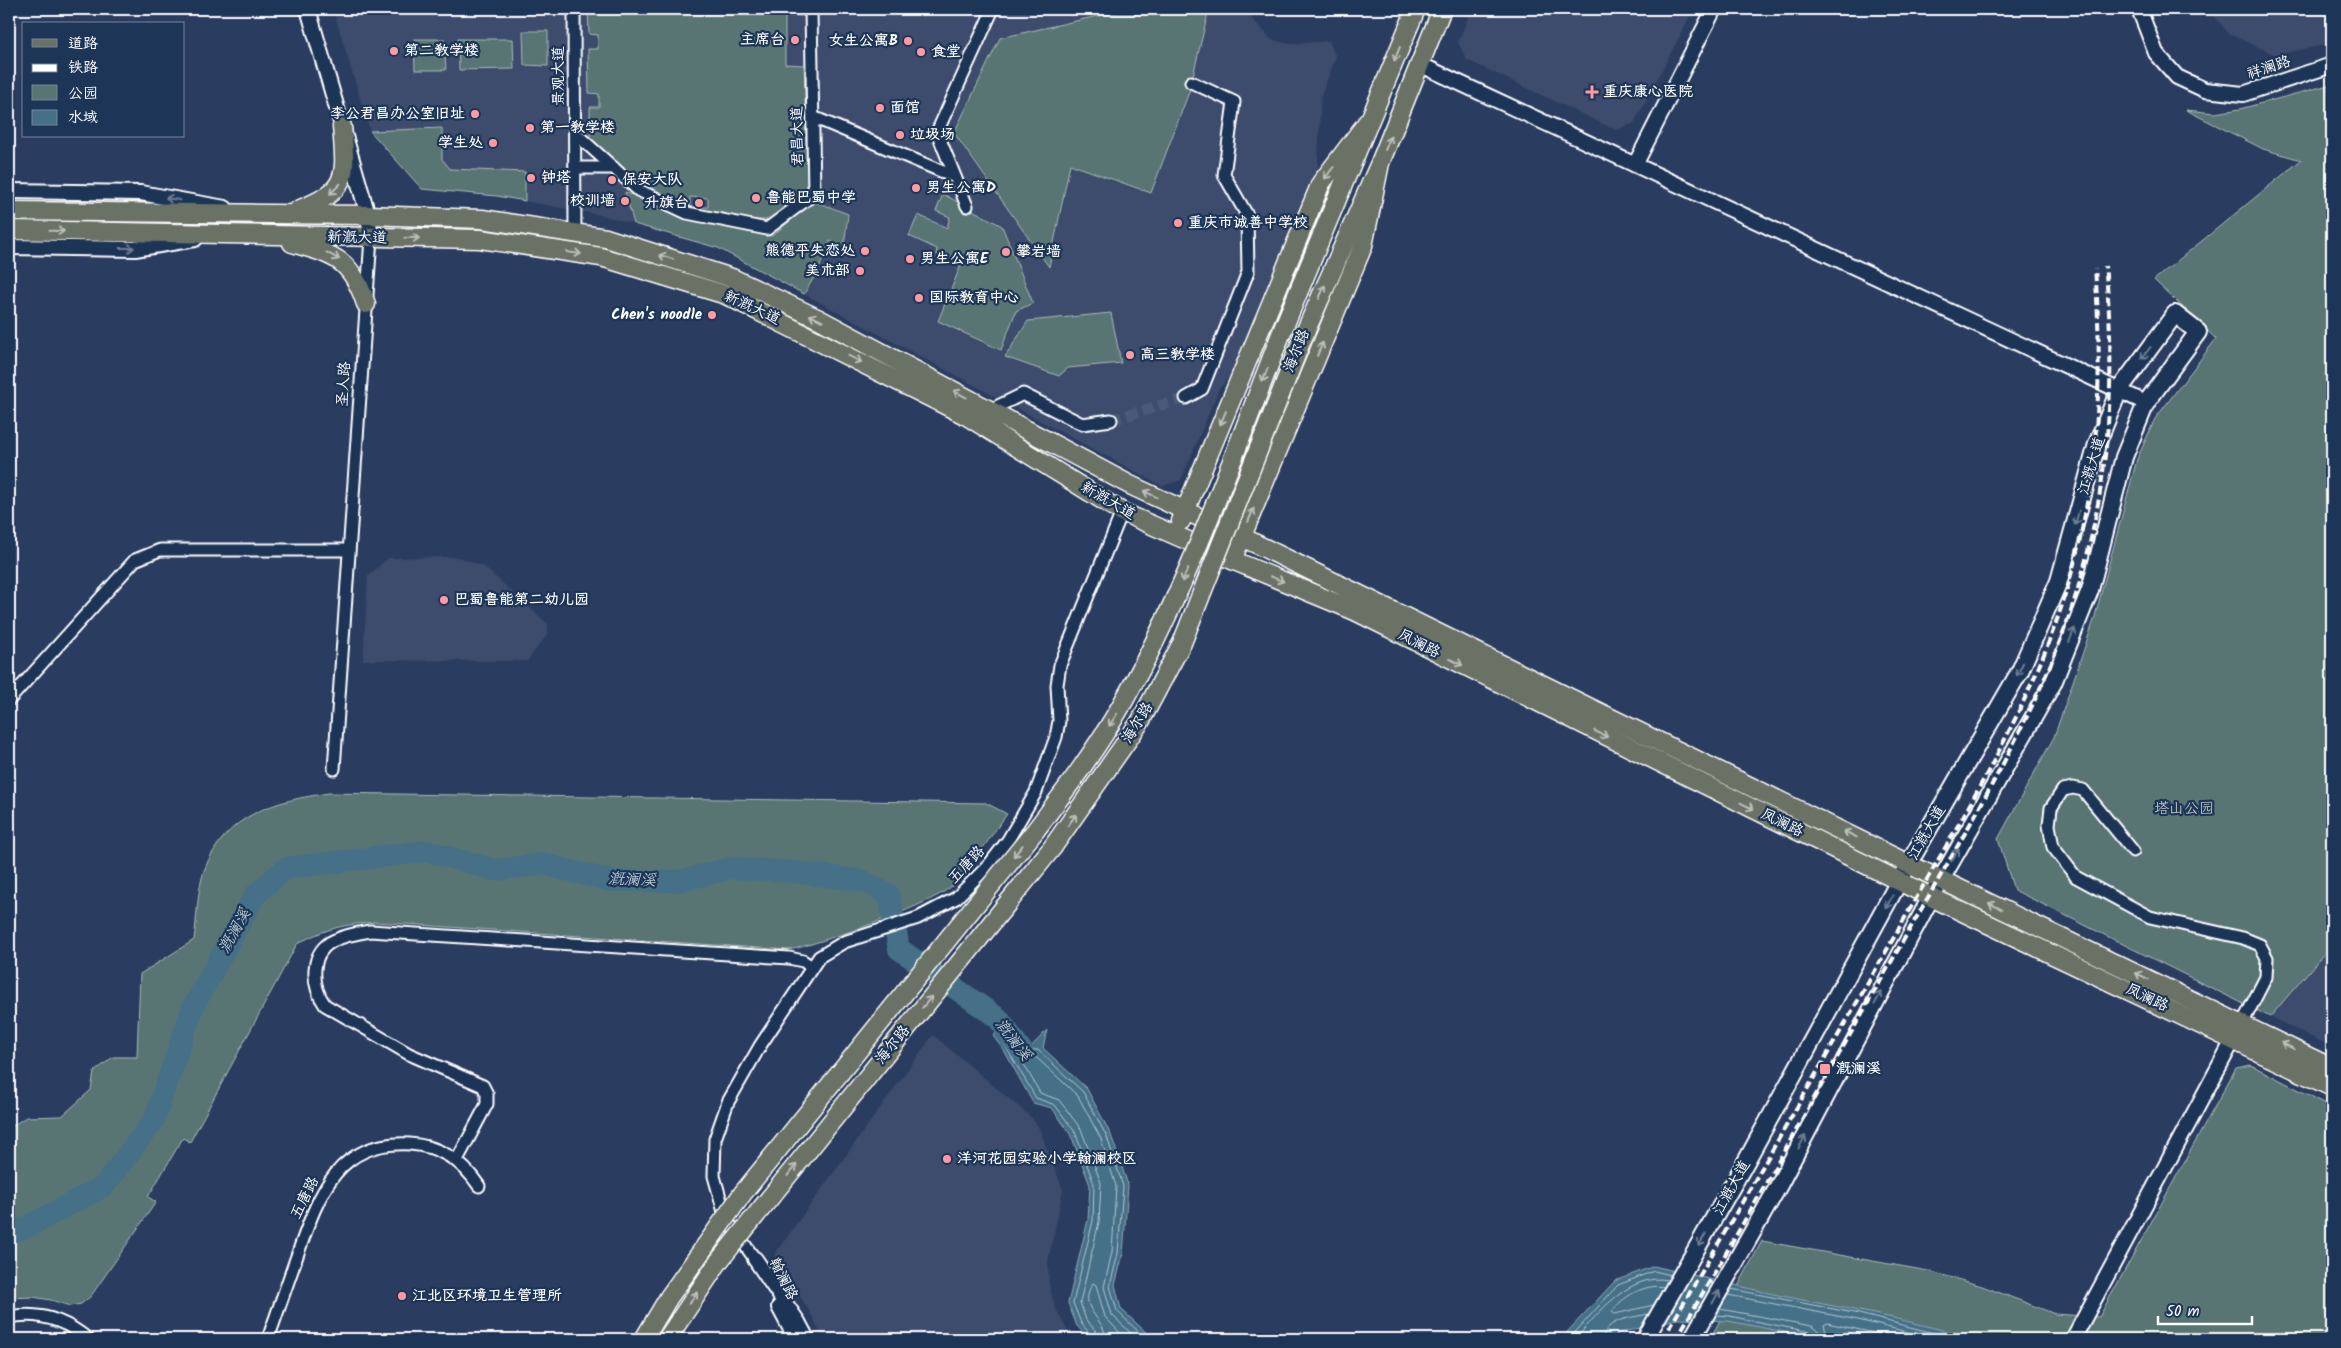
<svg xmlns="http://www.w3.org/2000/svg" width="2341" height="1348" viewBox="0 0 2341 1348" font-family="Kalam,'LXGW WenKai TC',sans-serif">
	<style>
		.built { fill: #3d4b6d; fill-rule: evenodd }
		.green { fill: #587573; stroke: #acbab9; fill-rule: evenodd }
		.water { fill: #447088; stroke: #8fa9b8 }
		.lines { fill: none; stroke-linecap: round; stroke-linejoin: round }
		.shore { stroke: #b4c6cf; stroke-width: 1 }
		.river { stroke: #447088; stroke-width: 22 }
		.minor-tunnel { stroke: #4a5a78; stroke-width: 11; stroke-dasharray: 11 5.5; stroke-linecap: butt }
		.minor-casing { stroke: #fff; stroke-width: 15 }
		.tertiary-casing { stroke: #fff; stroke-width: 18 }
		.secondary-casing { stroke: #fff; stroke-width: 20 }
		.primary-casing { stroke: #fff; stroke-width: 21 }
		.minor { stroke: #1d3557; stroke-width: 11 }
		.tertiary { stroke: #1d3557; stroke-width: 14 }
		.secondary { stroke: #1d3557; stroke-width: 16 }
		.primary { stroke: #6b7165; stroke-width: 18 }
		.rail { stroke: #fff; stroke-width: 4; stroke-dasharray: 8 4; stroke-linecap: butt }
		.primary-bridge-casing { stroke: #fff; stroke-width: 21; stroke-linecap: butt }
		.primary-bridge { stroke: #6b7165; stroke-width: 18 }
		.oneway { stroke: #bcbfba }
		.oneway2 { stroke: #6c7c92 }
		.poi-dot { fill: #ff9aa2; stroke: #1d3557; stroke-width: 2 }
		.labels { text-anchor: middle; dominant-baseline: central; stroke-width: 4.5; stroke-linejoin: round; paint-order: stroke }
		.poi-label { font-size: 15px; font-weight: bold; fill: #fff; stroke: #1d3557; text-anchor: start }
		.street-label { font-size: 15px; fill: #fff; stroke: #1d3557 }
		.park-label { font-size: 15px; fill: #b4c1c0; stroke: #1d3557 }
		.water-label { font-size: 16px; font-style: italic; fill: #b4c6cf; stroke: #1d3557 }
	</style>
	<rect width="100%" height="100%" fill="#2a3d60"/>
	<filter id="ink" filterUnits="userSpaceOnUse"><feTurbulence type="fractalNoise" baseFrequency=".02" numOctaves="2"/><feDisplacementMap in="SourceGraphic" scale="10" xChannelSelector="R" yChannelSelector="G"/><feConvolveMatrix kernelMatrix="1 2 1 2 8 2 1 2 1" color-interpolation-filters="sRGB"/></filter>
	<g filter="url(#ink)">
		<path class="built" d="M 333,9 L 1243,9 L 1272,40 L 1290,44 L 1329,41 L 1336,57 L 1321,95 L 1317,179 L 1240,364 L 1219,389 L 1181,480 L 1162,486 L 718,248 L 601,215 L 497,196 L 422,189 L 370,131 ZM 954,134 L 1070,164 L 1049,266 Z
			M 1472,9 L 1694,9 L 1634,123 L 1616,130 L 1467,60 L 1458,42 Z
			M 2209,9 L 2332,9 L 2332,43 L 2276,55 L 2229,34 Z
			M 458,557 L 483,566 L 548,624 L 547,635 L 527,661 L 363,660 L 368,576 L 388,558 Z
			M 2332,944 L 2332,1047 L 2270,1017 Z
			M 933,1035 L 1032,1118 L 1039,1128 L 1063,1190 L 1048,1262 L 1049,1284 L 1055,1307 L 1072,1339 L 823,1339 L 813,1317 L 774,1255 Z"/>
		<path class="green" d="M 588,9 L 803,9 L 804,16 L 785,15 L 785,64 L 804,65 L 808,192 L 768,220 L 748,220 L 689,210 L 632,175 L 590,140 L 590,107 L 599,107 L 599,94 L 589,93 L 588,49 L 598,49 L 598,35 L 589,34 ZM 690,197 L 708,198 L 708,207 L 690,207 Z
			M 1121,9 L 1209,9 L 1189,92 L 1151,193 L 1070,164 L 1049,267 L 954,133 L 1000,38 L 1120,11 Z
			M 523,31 L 548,31 L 548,66 L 524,65 Z
			M 414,39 L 444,39 L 446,70 L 415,70 Z
			M 458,39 L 513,39 L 514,69 L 459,70 Z
			M 2332,84 L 2332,944 L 2270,1017 L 2014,890 L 1998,839 L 2054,737 L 2094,620 L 2137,459 L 2155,419 L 2216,339 L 2154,280 L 2301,160 L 2263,149 L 2186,110 L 2215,113 L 2240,109 Z
			M 442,128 L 442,159 L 450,169 L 525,172 L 525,201 L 497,196 L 422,189 L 370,131 Z
			M 625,192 L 687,218 L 772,236 L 814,201 L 848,214 L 844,247 L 830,241 L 819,269 L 804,294 L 718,248 L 634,224 Z
			M 943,194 L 1002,226 L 1033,303 L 1016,311 L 1001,350 L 938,321 L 961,265 L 936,254 L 937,249 L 909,236 L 918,215 L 947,228 L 950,217 L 936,211 Z
			M 1111,313 L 1121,363 L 1068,368 L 1059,376 L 1005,357 L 1028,321 Z
			M 329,793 L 986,803 L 1007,814 C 990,837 974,863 954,884 C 936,904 818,944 789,950 L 375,922 C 343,925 326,928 297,944 L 190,1142 L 183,1138 L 148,1197 L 156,1202 L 91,1296 L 81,1304 L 70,1306 L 51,1300 L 33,1297 L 9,1298 L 9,1128 L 26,1117 L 62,1116 L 91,1090 L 94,1072 L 113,1057 L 137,1057 L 140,974 L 194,940 C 197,919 197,891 204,871 C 225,814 274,801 329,793 Z
			M 2251,1065 L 2332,1107 L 2332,1339 L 1710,1339 L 1762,1241 L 1928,1271 L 1982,1286 L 2055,1314 L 2099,1317 L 2236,1068 Z"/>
		<path class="water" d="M 1010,1022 L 1031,1047 L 1047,1030 L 1043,1048 L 1087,1089 L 1111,1135 L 1128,1185 L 1123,1254 L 1115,1285 L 1121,1309 L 1149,1335 L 1157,1339 L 1089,1339 L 1077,1326 L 1068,1303 L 1088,1220 L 1090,1185 L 1071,1135 L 1052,1108 L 1033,1103 L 1005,1052 L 993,1036 Z
			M 1654,1266 C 1694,1275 1733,1285 1773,1294 C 1840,1308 1907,1318 1973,1339 L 1821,1339 L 1728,1321 L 1677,1319 L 1618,1333 L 1613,1339 L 1563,1339 L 1568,1331 L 1615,1281 Z"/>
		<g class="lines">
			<path class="shore" d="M 1731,1289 L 1859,1314 L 1957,1339
				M 1728,1295 L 1858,1320 L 1936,1339
				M 1654,1305 L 1615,1314 L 1612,1312 C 1621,1297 1646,1283 1664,1287
				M 1720,1309 L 1812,1326 L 1819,1331 L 1821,1339
				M 1716,1315 L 1729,1316 L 1810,1332 L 1814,1335 L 1815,1339
				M 1092,1339 L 1091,1335 L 1081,1323 L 1073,1303 L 1093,1221 L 1094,1184 L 1075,1132 L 1055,1105 L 1036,1098 L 1001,1039 L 1001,1036 L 1008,1030 L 1028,1050 L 1038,1050 L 1083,1092 L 1107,1137 L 1123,1186 L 1118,1253 L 1110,1286 L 1117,1311 L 1146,1339
				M 1098,1339 L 1096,1331 L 1086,1320 L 1080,1302 L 1099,1222 L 1101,1183 L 1081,1129 L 1059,1100 L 1040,1093 L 1021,1059 L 1023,1055 L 1037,1058 L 1078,1096 L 1101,1139 L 1116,1186 L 1112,1252 L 1104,1287 L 1112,1315 L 1137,1339
				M 1106,1339 C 1105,1317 1076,1309 1093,1283 L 1096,1285 L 1105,1317 L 1126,1339
				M 1569,1339 L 1618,1285 L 1654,1271 L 1671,1275
				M 1576,1339 C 1597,1313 1631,1272 1668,1280
				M 1603,1339 C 1605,1318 1633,1318 1648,1314
				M 1828,1339 L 1824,1325 L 1827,1323 L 1904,1339"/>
			<path class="river" d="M 9,1232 L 27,1227 L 104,1186 L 154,1120 L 193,1007 L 255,895 L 286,868 L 427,851 L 495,870 L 543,864 L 611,881 L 679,881 L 731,868 L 795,872 L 864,881 L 889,895 L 899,949 L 998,1018 L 1022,1051"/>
			<path class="minor-tunnel" d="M 1111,420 L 1186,398"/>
			<g class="minor-casing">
				<path id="minor" d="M 574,9 L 575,234
					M 813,117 L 955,177
					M 575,133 L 638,190 L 687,213 L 767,229 L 814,194 L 811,9
					M 575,168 L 614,168
					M 967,206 L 937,132 L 993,9
					M 1186,398 L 1202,389 L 1248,272 L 1247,215 L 1224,175 L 1234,102 L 1191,82
					M 990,410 L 1023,394 L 1082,424 L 1111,420
					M 9,700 L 135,560 L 160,550 L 348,550
					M 334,769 L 371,238
					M 2133,851 L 2083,790 L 2073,788 L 2063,790 L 2051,808 L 2049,825 L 2053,847 L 2076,877 L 2150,917 L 2243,938 L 2260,945 L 2267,958 L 2266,977 L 2242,1024
					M 457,1160 L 487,1104 L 487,1094 L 483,1086 L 409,1054 L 325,1005 C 311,985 309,951 335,940 C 346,935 358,933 370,931 L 789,958 L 803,961 L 812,967
					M 755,1259 L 726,1219 L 714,1176 L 715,1139 L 728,1102 L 760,1046 L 819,957 L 844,942 L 918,918 L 956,898 L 988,866 L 1008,840 L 1036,792 L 1056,737 L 1059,721 L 1057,685 L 1060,665 L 1122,512
					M 9,1317 C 39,1311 65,1320 88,1339
					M 268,1339 C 278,1310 288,1281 298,1253 C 319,1194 337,1140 410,1144 C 440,1146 463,1162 479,1186"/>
			</g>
			<g class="tertiary-casing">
				<path id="tertiary" d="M 308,9 L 368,215 L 371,238
					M 2139,9 L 2156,53 L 2177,77 L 2205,90 L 2243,94 L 2332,65
					M 1419,64 L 2146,403
					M 1635,165 L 1714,9
					M 9,191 L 141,193 L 225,208
					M 9,247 L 135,249 L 195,239
					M 755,1259 L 798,1322 L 807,1339
					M 779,1307 L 796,1339
					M 2073,1339 L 2238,1031"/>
			</g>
			<g class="secondary-casing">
				<path id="secondary" d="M 1645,1339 L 1743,1167 L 1909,863 L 2020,671 L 2059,581 L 2097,444 L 2119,390 L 2175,314 L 2198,332 L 2146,403 L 2124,457 L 2090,590 L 2053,683 L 1931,897 L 1779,1185 L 1692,1339"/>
			</g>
			<g class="primary-casing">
				<path id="primary" d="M 298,210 C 350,190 346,176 342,126
					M 9,211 L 368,215 L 482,219 L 606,238 L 732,278 L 819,319 L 1130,485 L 1242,537 L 1941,880 L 2332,1068
					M 9,230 L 480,239 L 601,257 L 726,295 L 967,416 L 1122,512 L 1232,560 L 1355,611 L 1931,897 L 2332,1087
					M 292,243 C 334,255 351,258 366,304
					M 1283,329 L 1416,9
					M 1303,337 L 1380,163 L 1442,9
					M 1181,521 L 1321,183 L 1369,120
					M 1232,560 L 1363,246 L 1380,163"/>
			</g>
			<use href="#minor" class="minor"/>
			<use href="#tertiary" class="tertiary"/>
			<use href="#secondary" class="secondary"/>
			<use href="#primary" class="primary"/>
			<path class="rail" d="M 1663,1339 C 1740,1206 1817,1073 1893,939 C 1948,840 2011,743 2051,636 C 2096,518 2105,394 2095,269
				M 1676,1339 C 1749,1215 1819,1089 1890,964 C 1946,864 2008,766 2052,661 C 2104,537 2120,399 2105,266"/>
			<g class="primary-bridge-casing">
				<path id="primary-bridge" d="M 644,1339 L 669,1297 L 743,1193 L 1035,831 C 1065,791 1096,750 1121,706 C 1188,587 1233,456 1283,329
					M 667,1339 L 719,1261 L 1052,848 L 1140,722 L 1182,643 L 1303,337"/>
			</g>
			<use href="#primary-bridge" class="primary-bridge"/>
		</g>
		<defs><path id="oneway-shaft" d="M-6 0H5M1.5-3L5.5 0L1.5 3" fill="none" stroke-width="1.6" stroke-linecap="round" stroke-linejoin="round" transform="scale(1.25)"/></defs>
		<g class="oneway">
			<use href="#oneway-shaft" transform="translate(1397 54) rotate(112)"/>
			<use href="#oneway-shaft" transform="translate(1388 143) rotate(-68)"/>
			<use href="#oneway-shaft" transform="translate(1329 173) rotate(127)"/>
			<use href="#oneway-shaft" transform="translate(335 189) rotate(135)"/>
			<use href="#oneway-shaft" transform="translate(57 231) rotate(1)"/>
			<use href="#oneway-shaft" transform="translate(412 238) rotate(1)"/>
			<use href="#oneway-shaft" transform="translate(574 253) rotate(8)"/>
			<use href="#oneway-shaft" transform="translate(333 256) rotate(28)"/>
			<use href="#oneway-shaft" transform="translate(666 257) rotate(-162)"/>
			<use href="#oneway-shaft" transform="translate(1322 292) rotate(-66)"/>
			<use href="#oneway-shaft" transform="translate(816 318) rotate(-154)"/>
			<use href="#oneway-shaft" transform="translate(1320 349) rotate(-67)"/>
			<use href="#oneway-shaft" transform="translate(855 359) rotate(27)"/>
			<use href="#oneway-shaft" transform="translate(1265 375) rotate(112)"/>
			<use href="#oneway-shaft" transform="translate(960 394) rotate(-152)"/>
			<use href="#oneway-shaft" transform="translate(1223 418) rotate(113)"/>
			<use href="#oneway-shaft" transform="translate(1150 494) rotate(-155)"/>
			<use href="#oneway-shaft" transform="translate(1251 515) rotate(-67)"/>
			<use href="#oneway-shaft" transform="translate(1185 575) rotate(114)"/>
			<use href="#oneway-shaft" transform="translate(1277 579) rotate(22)"/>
			<use href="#oneway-shaft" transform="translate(1456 662) rotate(27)"/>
			<use href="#oneway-shaft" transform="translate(1113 720) rotate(123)"/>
			<use href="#oneway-shaft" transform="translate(1601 734) rotate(26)"/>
			<use href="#oneway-shaft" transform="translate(1747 806) rotate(26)"/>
			<use href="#oneway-shaft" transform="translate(1072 820) rotate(-54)"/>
			<use href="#oneway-shaft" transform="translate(1850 834) rotate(-154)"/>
			<use href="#oneway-shaft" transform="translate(1018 851) rotate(129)"/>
			<use href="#oneway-shaft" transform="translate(1995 906) rotate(-154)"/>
			<use href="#oneway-shaft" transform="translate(2142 976) rotate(-154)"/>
			<use href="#oneway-shaft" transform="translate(927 1002) rotate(-51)"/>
			<use href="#oneway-shaft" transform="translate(2288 1046) rotate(-154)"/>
			<use href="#oneway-shaft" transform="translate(792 1170) rotate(-51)"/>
			<use href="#oneway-shaft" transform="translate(693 1298) rotate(-55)"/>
		</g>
		<g class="oneway2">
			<use href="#oneway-shaft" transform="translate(173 199) rotate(-170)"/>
			<use href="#oneway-shaft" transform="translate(127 248)"/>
			<use href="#oneway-shaft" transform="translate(2146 353) rotate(127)"/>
			<use href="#oneway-shaft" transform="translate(2077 518) rotate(106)"/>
			<use href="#oneway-shaft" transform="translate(2072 635) rotate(-68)"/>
			<use href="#oneway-shaft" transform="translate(2020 669) rotate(116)"/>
			<use href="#oneway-shaft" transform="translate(1955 855) rotate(-60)"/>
			<use href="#oneway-shaft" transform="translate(1889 902) rotate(119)"/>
			<use href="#oneway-shaft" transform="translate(1878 998) rotate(-62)"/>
			<use href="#oneway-shaft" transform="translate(1802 1142) rotate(-62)"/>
			<use href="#oneway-shaft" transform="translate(1702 1240) rotate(120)"/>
			<use href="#oneway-shaft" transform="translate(1716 1297) rotate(-61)"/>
		</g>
	</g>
	<g class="poi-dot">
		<circle cx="795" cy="40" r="5"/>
		<circle cx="908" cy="41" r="5"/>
		<circle cx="394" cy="51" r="5"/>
		<circle cx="921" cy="52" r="5"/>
		<path d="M1589.5 84.5h5v5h5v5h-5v5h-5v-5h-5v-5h5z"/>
		<circle cx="880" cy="108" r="5"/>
		<circle cx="475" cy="114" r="5"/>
		<circle cx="530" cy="128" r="5"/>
		<circle cx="900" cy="135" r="5"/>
		<circle cx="493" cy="143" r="5"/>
		<circle cx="531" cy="178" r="5"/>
		<circle cx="612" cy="180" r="5"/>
		<circle cx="916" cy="188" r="5"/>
		<circle cx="756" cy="198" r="5"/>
		<circle cx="625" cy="201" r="5"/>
		<circle cx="699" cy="203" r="5"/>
		<circle cx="1178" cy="223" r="5"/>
		<circle cx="865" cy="251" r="5"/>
		<circle cx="1006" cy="252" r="5"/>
		<circle cx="910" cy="259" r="5"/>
		<circle cx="860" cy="271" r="5"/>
		<circle cx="919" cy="298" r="5"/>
		<circle cx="712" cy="315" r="5"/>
		<circle cx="1130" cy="355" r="5"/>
		<circle cx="444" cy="600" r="5"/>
		<rect x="1819" y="1063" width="12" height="12" rx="2.5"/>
		<circle cx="947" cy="1159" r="5"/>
		<circle cx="402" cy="1296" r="5"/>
	</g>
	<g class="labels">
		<g class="poi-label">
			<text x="785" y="40" text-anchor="end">主席台</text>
			<text x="898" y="41" text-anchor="end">女生公寓B</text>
			<text x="404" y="51">第二教学楼</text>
			<text x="931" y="52">食堂</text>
			<text x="1603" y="92">重庆康心医院</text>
			<text x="890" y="108">面馆</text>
			<text x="465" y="114" text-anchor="end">李公君昌办公室旧址</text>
			<text x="540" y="128">第一教学楼</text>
			<text x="910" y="135">垃圾场</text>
			<text x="483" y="143" text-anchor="end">学生处</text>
			<text x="541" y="178">钟塔</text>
			<text x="622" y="180">保安大队</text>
			<text x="926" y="188">男生公寓D</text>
			<text x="766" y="198">鲁能巴蜀中学</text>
			<text x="615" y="201" text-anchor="end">校训墙</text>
			<text x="689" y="203" text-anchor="end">升旗台</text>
			<text x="1188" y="223">重庆市诚善中学校</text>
			<text x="855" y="251" text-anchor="end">熊德平失恋处</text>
			<text x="1016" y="252">攀岩墙</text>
			<text x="920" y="259">男生公寓E</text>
			<text x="850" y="271" text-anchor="end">美术部</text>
			<text x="929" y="298">国际教育中心</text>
			<text x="702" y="315" text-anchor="end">Chen's noodle</text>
			<text x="1140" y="355">高三教学楼</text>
			<text x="454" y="600">巴蜀鲁能第二幼儿园</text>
			<text x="1836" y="1069">溉澜溪</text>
			<text x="957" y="1159">洋河花园实验小学翰澜校区</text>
			<text x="412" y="1296">江北区环境卫生管理所</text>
		</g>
		<g class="street-label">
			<text transform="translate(2269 68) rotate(-18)">祥澜路</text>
			<text transform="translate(559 76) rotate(-90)">景观大道</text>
			<text transform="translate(798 136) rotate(-91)">君昌大道</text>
			<text transform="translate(357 238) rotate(1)">新溉大道</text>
			<text transform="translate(752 308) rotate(25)">新溉大道</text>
			<text transform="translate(1297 351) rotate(-68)">海尔路</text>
			<text transform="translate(344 384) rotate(-86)">圣人路</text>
			<text transform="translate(2092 466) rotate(-73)">江溉大道</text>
			<text transform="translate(1108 501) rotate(30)">新溉大道</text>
			<text transform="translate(1419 644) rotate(27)">凤澜路</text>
			<text transform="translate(1138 723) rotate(-59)">海尔路</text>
			<text transform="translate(1782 823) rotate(26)">凤澜路</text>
			<text transform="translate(1927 833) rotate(-60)">江溉大道</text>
			<text transform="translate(967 865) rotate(-47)">五唐路</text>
			<text transform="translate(2147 998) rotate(25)">凤澜路</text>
			<text transform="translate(893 1045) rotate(-51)">海尔路</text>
			<text transform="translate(1732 1188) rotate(-61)">江溉大道</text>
			<text transform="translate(305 1198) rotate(-64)">五唐路</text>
			<text transform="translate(783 1279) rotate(64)">翰澜路</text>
		</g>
		<g class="park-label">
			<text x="2184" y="809">塔山公园</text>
		</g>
		<g class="water-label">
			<text transform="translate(632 880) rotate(2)">溉澜溪</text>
			<text transform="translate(235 931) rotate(-61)">溉澜溪</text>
			<text transform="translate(1013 1040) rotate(52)">溉澜溪</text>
		</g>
	</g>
	<rect width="2341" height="1348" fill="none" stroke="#1d3557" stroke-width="30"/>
	<rect x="15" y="15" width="2311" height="1318" fill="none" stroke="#fff" stroke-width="2" filter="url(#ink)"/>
	<rect x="22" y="22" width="162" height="115" fill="#1d3557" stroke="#77869a"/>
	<rect x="32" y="39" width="25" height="8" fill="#6b7165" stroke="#77869a"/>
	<text x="68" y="48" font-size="15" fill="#ffffff">道路</text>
	<rect x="32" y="64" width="25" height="8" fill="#ffffff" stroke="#77869a"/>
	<text x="68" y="72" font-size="15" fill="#ffffff">铁路</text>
	<rect x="32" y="85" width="25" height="15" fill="#587573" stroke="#77869a"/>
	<text x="68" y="98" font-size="15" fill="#ffffff">公园</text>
	<rect x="32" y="110" width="25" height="15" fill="#447088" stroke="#77869a"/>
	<text x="68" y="122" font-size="15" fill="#ffffff">水域</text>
	<path d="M2158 1316v8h94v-8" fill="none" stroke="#ffffff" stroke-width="2.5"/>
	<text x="2166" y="1316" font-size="15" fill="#ffffff" stroke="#1d3557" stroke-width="4" paint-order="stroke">50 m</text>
</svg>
